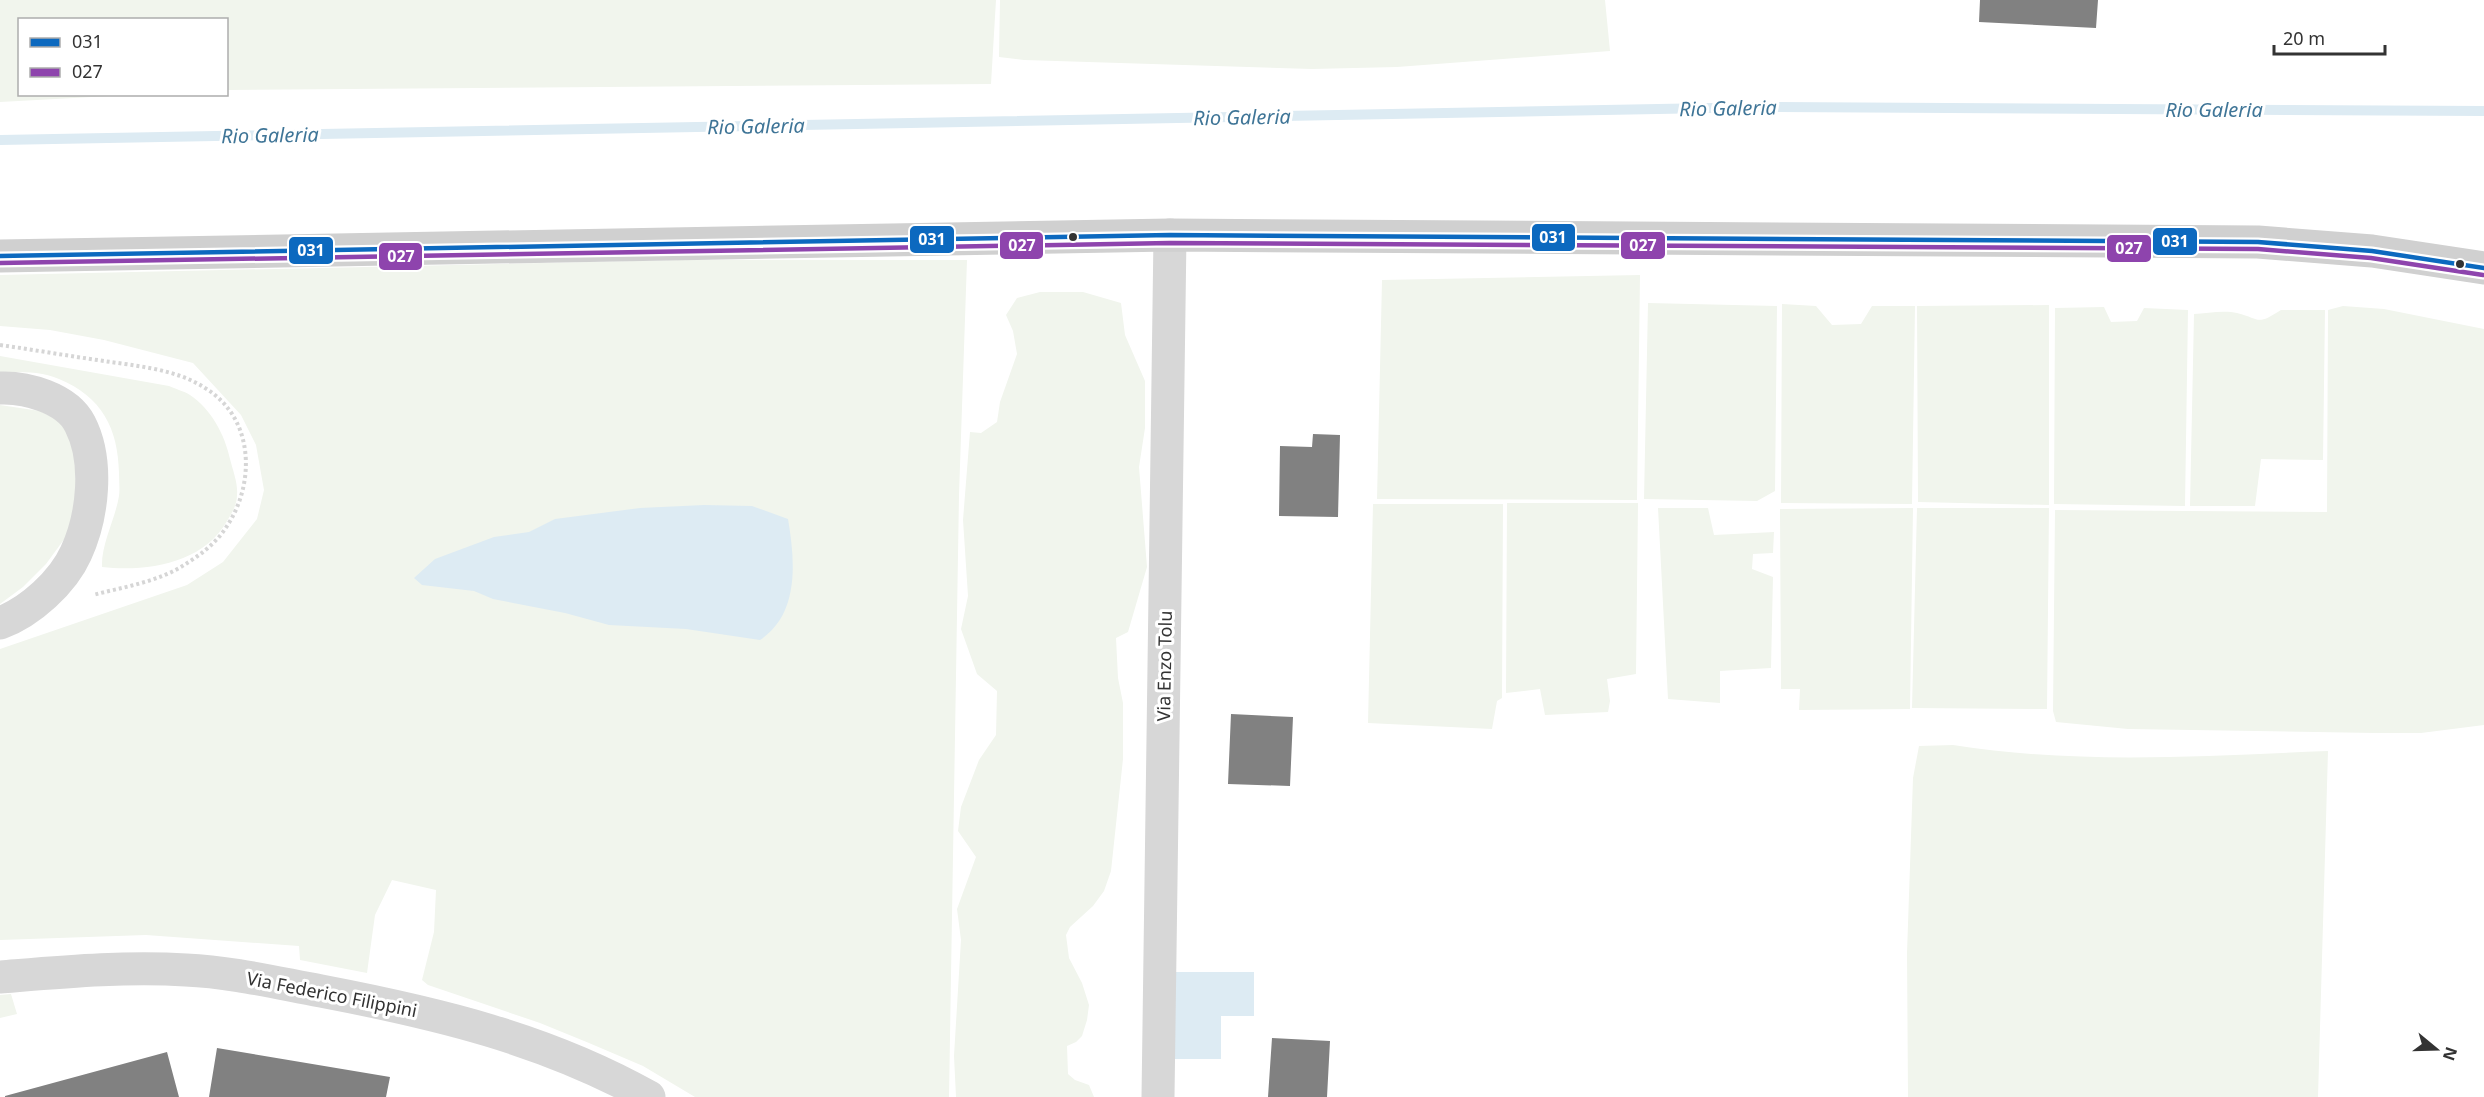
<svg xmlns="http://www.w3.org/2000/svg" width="2484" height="1097" viewBox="0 0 2484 1097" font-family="'Noto Sans',sans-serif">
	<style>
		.green { fill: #f1f5ed }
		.water { fill: #ddebf3 }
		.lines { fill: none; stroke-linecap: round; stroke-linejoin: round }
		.stream { stroke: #ddebf3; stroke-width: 10 }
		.building { fill: #818181 }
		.path { stroke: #d6d6d6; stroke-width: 4; stroke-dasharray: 3 3; stroke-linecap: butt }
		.street { stroke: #d7d7d7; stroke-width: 33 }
		.secondary { stroke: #d0d0d0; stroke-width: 33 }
		.bus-1-casing { stroke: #fff; stroke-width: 9 }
		.bus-2-casing { stroke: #fff; stroke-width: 9 }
		.bus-1 { stroke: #0c69bf; stroke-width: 4.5 }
		.bus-2 { stroke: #8e44ad; stroke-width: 4.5 }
		.bus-dot { fill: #333; stroke: #fff; stroke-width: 2 }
		.labels { text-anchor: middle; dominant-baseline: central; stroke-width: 6; stroke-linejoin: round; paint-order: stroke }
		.street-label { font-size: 18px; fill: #333; stroke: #fff }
		.water-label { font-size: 20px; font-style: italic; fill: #3f7597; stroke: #fff }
		.line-badge { stroke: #fff; stroke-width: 2 }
		.badge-label { font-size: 16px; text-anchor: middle; font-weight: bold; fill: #fff }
	</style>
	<rect width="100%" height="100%" fill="#fff"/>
	<path class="green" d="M 0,0 L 996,0 L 991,84 L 227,90 L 226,20 L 20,20 L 20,94 L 129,95 L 0,102 Z
		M 1000,0 L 1605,0 L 1610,51 L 1397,67 L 1312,69 L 1024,60 L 999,57 Z
		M 681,260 L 967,260 L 959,495 L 949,1097 L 695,1097 L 643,1066 L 589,1043 L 540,1023 L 428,985 L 422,980 L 434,932 L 436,890 L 392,880 L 375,915 L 367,973 L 300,960 L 299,946 L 146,935 L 0,940 L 0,649 L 187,585 L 223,562 L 257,519 L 264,490 L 256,445 L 241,415 L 193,363 L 104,340 L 50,330 L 0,326 L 0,275 Z
		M 1640,275 L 1637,500 L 1377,499 L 1382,280 Z
		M 1040,292 L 1083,292 L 1121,303 L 1125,335 L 1145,381 L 1145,428 L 1139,467 L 1147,567 L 1128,632 L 1116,638 L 1118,678 L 1123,703 L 1123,759 L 1111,871 L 1104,891 L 1093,906 L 1070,927 L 1066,935 L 1069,958 L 1082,983 L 1089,1005 L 1087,1020 L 1082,1036 L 1076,1042 L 1067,1046 L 1068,1074 L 1075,1080 L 1089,1085 L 1094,1097 L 956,1097 L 954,1056 L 961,940 L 957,909 L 976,857 L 958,831 L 961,807 L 979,760 L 996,735 L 997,691 L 977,674 L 961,629 L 968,596 L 963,520 L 970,432 L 981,433 L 997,422 L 1000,402 L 1017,354 L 1013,331 L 1006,315 L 1017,298 Z
		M 1648,303 L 1777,306 L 1775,491 L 1757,501 L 1644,499 Z
		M 1782,304 L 1816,306 L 1832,325 L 1861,324 L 1872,306 L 1915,306 L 1912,504 L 1781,503 Z
		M 2049,305 L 2049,505 L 1918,502 L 1917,306 Z
		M 2343,306 L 2384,309 L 2484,329 L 2484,725 L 2421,733 L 2375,733 L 2128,729 L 2056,722 L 2053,711 L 2055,510 L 2327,512 L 2328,310 Z
		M 2104,307 L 2111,322 L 2137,321 L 2144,308 L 2188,310 L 2185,506 L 2054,504 L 2055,308 Z
		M 2281,310 L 2325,310 L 2323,460 L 2261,459 L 2255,506 L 2190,506 L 2194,314 C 2207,313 2225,310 2237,313 C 2261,319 2256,326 2281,310 Z
		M 0,356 L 169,386 C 175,389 184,391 190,395 C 211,409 225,435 230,459 C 233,471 238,483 237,495 C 237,505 232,513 227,521 C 203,564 146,572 102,567 C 101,544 115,520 119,496 C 120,489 119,481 119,473 C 118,428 102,397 59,379 C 42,371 19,372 0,372 Z
		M 0,405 L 40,411 L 60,421 L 78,443 L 86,477 L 68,534 L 46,564 L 23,587 L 0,604 Z
		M 1507,503 L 1638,503 L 1636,674 L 1607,679 L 1610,701 L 1608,712 L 1545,715 L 1540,689 L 1506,693 Z
		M 1373,504 L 1503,504 L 1502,698 L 1497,701 L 1492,729 L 1368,723 Z
		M 1658,508 L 1708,508 L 1714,535 L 1774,532 L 1773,553 L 1753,554 L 1752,569 L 1773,577 L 1771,668 L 1720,671 L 1720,703 L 1668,699 Z
		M 1913,508 L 1910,709 L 1799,710 L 1800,689 L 1781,689 L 1780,509 Z
		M 1917,508 L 2049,508 L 2047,709 L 1912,708 Z
		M 1953,745 C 2081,765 2200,756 2328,751 L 2318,1097 L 1908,1097 L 1907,953 L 1913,778 L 1919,746 Z
		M 11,994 L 17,1014 L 0,1018 L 0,995 Z"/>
	<path class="water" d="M 704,505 L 752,506 L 788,519 C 795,560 800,614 760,640 L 686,629 L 609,625 L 565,613 L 493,599 L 474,591 L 422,585 L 414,578 L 435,559 L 494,537 L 529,532 L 555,519 L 640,508 Z
		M 1175,972 L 1254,972 L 1254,1016 L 1221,1016 L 1221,1059 L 1174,1059 Z"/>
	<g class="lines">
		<path class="stream" d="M 0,140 L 1765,107 L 2484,111"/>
	</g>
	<path class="building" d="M 1980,0 L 2098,0 L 2096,28 L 1979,22 Z
		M 1313,434 L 1340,435 L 1338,517 L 1279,516 L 1280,446 L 1312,447 Z
		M 1231,714 L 1293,717 L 1290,786 L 1228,784 Z
		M 1272,1038 L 1330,1041 L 1327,1097 L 1268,1097 Z
		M 217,1048 L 390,1077 L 386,1097 L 209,1097 Z
		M 167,1052 L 179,1097 L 5,1097 L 5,1096 Z"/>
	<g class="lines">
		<path class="path" d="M 0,345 C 35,350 69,356 104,361 C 137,366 176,369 205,388 C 255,418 256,485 225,529 C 215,544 199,556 184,565 C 158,582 123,587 93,595"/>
		<path class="street" d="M 0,388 C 26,387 67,398 80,424 C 99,461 93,516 76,553 C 63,582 30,612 0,623
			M 0,977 C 62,972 125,966 186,970 C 232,972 277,983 321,991 C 436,1013 546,1039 649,1097
			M 1158,1097 L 1170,235"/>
		<path class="secondary" d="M 0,256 L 1170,235 L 2258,242 L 2372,251 L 2484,268"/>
		<g class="bus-1-casing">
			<path id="bus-1" d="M 0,256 L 1170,235 L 2258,242 L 2372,251 L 2484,268"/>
		</g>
		<g class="bus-2-casing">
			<path id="bus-2" d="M 0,263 L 1170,243 L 2258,249 L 2371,258 L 2483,275"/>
		</g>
		<use href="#bus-1" class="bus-1"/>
		<use href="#bus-2" class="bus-2"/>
	</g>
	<g class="bus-dot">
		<circle cx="1073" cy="237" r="5"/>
		<circle cx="2460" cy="264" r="5"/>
	</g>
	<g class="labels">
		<g class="street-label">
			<text transform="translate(1164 666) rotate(-89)">Via Enzo Tolu</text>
			<text transform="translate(332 994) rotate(11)">Via Federico Filippini</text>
		</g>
		<g class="water-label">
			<text transform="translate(1728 108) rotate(-1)">Rio Galeria</text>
			<text x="2214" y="109">Rio Galeria</text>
			<text transform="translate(1242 117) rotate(-1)">Rio Galeria</text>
			<text transform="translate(756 126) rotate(-1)">Rio Galeria</text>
			<text transform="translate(270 135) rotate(-1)">Rio Galeria</text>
		</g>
	</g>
	<g class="line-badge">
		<rect x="1531" y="223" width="45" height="29" rx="6" fill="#0c69bf"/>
		<rect x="909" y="225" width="46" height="29" rx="6" fill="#0c69bf"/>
		<rect x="2152" y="227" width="46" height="29" rx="6" fill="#0c69bf"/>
		<rect x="999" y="231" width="45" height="29" rx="6" fill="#8e44ad"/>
		<rect x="1620" y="231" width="46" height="29" rx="6" fill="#8e44ad"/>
		<rect x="2106" y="234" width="46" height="29" rx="6" fill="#8e44ad"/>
		<rect x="288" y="236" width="46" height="29" rx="6" fill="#0c69bf"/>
		<rect x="378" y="242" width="45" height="29" rx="6" fill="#8e44ad"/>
	</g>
	<g class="badge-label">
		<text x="1553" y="243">031</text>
		<text x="932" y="245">031</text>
		<text x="2175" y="247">031</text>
		<text x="1022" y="251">027</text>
		<text x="1643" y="251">027</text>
		<text x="2129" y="254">027</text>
		<text x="311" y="256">031</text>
		<text x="401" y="262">027</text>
	</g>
	<rect x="18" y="18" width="210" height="78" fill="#ffffff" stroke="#adadad" stroke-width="1.5"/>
	<rect x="30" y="38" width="30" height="9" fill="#0c69bf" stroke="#adadad" stroke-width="1.5"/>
	<text x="72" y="48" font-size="18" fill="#333333">031</text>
	<rect x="30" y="68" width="30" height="9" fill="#8e44ad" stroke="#adadad" stroke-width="1.5"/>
	<text x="72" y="78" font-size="18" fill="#333333">027</text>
	<g transform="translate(2436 1049) rotate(109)" stroke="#ffffff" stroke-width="4.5" paint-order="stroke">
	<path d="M0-4.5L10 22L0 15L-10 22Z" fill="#333333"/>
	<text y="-9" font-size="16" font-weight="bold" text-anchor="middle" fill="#333333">N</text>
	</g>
	<path d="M2274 45v9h111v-9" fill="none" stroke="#333333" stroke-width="3"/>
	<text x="2283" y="45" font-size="18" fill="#333333" stroke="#ffffff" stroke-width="4.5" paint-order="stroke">20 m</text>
</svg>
